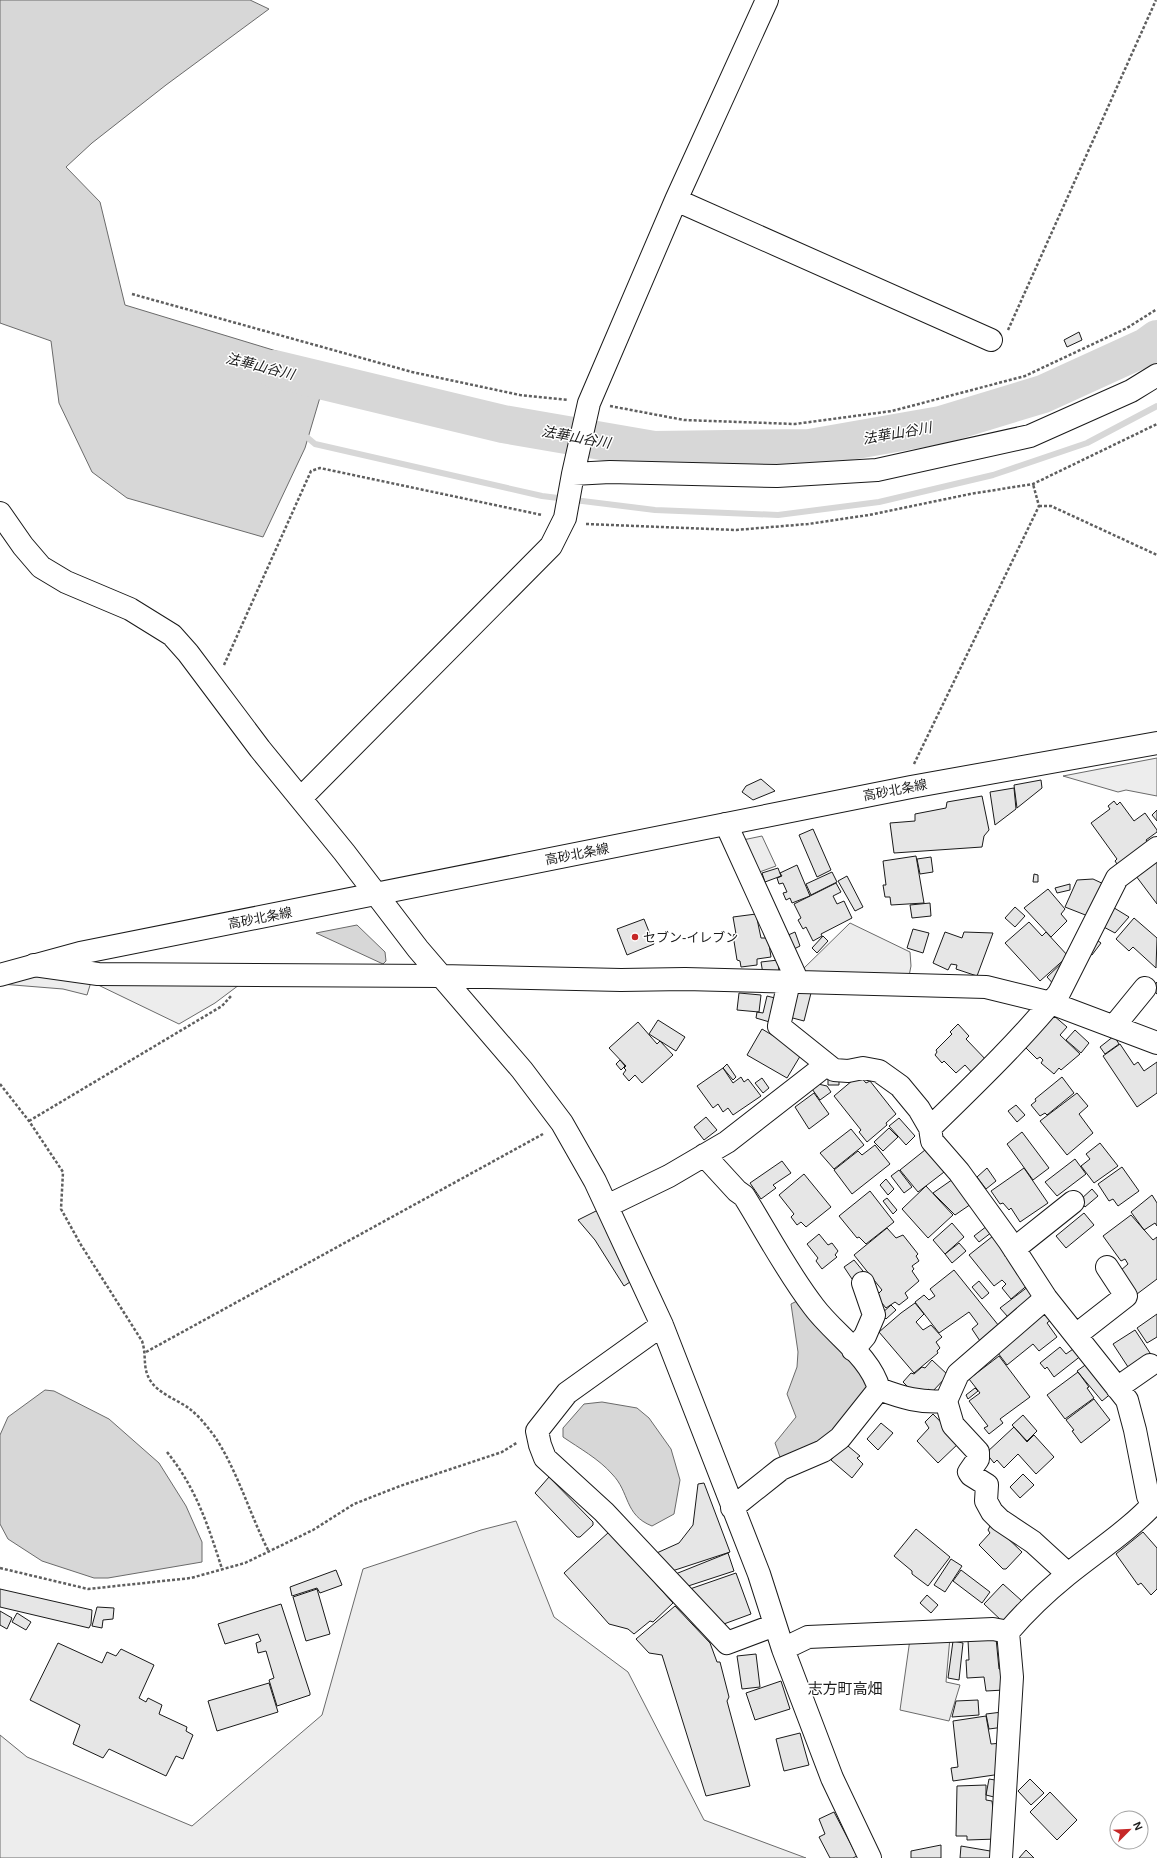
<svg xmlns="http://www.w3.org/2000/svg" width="1157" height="1858" viewBox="0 0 1157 1858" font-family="Helvetica,'Noto Sans JP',sans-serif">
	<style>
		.built { fill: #ededed; stroke: #6a6a6a }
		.water { fill: #d7d7d7; stroke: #6a6a6a }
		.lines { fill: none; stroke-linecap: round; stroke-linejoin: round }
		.stream { stroke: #d7d7d7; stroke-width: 6 }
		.river { stroke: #d7d7d7; stroke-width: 38 }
		.building { fill: #e6e6e6; stroke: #1a1a1a }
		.minor-casing { stroke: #1a1a1a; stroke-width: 24 }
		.major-casing { stroke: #1a1a1a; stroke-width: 24 }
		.path { stroke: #5f5f5f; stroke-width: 2.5; stroke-dasharray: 3 2; stroke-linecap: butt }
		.minor { stroke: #fff; stroke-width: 22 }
		.major { stroke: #fff; stroke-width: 22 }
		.poi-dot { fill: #c62828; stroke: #fff; stroke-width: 1.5 }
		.labels { text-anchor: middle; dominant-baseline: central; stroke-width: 3; stroke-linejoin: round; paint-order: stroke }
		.street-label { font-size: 13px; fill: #1a1a1a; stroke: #fff }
		.poi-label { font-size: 13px; fill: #1a1a1a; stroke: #fff; text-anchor: start }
		.water-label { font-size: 14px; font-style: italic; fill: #1a1a1a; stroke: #fff }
		.quarter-label { font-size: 15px; fill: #1a1a1a; stroke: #fff }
	</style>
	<rect width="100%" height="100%" fill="#fff"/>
	<path class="built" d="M 1157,758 L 1157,796 L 1126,790 L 1118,792 L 1063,776 Z
		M 762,836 L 776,866 L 754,874 L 738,841 Z
		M 850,923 L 910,952 L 911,966 L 909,976 L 804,972 L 802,970 Z
		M 37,976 L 91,982 L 87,995 L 63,989 L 1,984 Z
		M 94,983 L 239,985 L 215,1003 L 179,1024 Z
		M 516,1521 L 554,1617 L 628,1672 L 704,1820 L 806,1858 L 0,1858 L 0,1735 L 27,1757 L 192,1826 L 322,1715 L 363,1569 L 481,1530 Z
		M 950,1637 L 946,1682 L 960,1685 L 949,1721 L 900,1710 L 910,1639 Z"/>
	<path class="water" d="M 0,0 L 250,0 L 269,9 L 166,85 L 92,143 L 66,167 L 100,202 L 125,305 L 329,367 L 305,448 L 263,537 L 127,498 L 92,472 L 59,403 L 51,341 L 0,323 Z
		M 357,925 L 385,952 L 386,961 L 383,964 L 316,933 Z
		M 799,1300 L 863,1373 L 869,1386 L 827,1439 L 794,1454 L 780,1457 L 775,1443 L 796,1417 L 787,1394 L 797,1367 L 798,1352 L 791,1304 Z
		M 45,1390 L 54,1391 L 109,1419 L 159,1463 L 186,1506 L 202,1542 L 202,1562 L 108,1578 L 94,1578 L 42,1561 L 8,1539 L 0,1524 L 0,1435 L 8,1417 Z
		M 602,1402 L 637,1408 L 649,1418 L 671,1449 L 680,1480 L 674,1514 L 652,1526 C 624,1515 630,1492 612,1474 C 599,1459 579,1448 563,1437 L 563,1428 L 584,1404 Z"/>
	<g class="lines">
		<path class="stream" d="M 302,433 L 315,444 L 542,496 L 655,510 L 778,515 L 879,502 L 993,475 L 1087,443 L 1157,406"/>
		<path class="river" d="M 274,369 L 503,424 L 654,450 L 810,448 L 941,425 L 1043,394 L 1146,347 L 1157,339"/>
	</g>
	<path class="building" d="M 1079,332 L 1082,340 L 1067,347 L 1064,340 Z
		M 761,779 L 775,791 L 753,800 L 742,792 L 746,786 Z
		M 1041,780 L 1042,788 L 1017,808 L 1014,785 Z
		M 1014,788 L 1016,809 L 995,825 L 990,792 Z
		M 982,796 L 989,830 L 984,836 L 982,847 L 894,853 L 890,823 L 915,821 L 915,814 L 946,808 L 947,802 Z
		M 1114,801 L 1117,805 L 1120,802 L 1134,821 L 1145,813 L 1157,830 L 1157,832 L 1146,840 L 1152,848 L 1121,870 L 1115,861 L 1117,859 L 1091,823 L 1110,809 L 1108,806 Z
		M 1157,810 L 1157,821 L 1152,815 Z
		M 813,829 L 831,870 L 817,877 L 799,835 Z
		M 1157,853 L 1157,904 L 1133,872 Z
		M 916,856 L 924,903 L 891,905 L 890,897 L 885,897 L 883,885 L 886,885 L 883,861 Z
		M 931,857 L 933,872 L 920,874 L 917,859 Z
		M 797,865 L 810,896 L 792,903 L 790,898 L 786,900 L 783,893 L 787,892 L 783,883 L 779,884 L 777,878 L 782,876 L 780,873 Z
		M 778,868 L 781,876 L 765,882 L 762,873 Z
		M 832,872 L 837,882 L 811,895 L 806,884 Z
		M 1034,874 L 1038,875 L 1038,882 L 1033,882 Z
		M 847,876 L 863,907 L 855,911 L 838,881 Z
		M 1093,879 L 1108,886 L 1093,918 L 1065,907 L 1077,880 Z
		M 836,883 L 841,892 L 833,896 L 837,904 L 844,901 L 852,918 L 821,934 L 822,936 L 813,941 L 806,927 L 803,929 L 798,920 L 801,918 L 794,904 Z
		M 1070,884 L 1070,890 L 1057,893 L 1055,888 Z
		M 1048,889 L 1065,909 L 1061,914 L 1067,921 L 1051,937 L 1024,908 Z
		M 930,903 L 931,916 L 912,918 L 910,905 Z
		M 1111,906 L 1129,917 L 1115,933 L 1100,925 Z
		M 1015,907 L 1025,916 L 1015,927 L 1005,918 Z
		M 756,914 L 761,938 L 768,938 L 771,957 L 757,959 L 757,965 L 741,967 L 740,961 L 737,960 L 733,935 L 736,934 L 733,917 Z
		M 1134,918 L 1157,938 L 1156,968 L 1133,947 L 1129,951 L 1116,939 Z
		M 644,919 L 654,944 L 627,955 L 617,929 Z
		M 1029,922 L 1042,936 L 1046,932 L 1068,956 L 1040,981 L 1005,943 Z
		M 913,929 L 929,933 L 923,953 L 907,948 Z
		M 795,932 L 800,946 L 792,950 L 786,936 Z
		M 945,932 L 962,938 L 964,932 L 993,933 L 977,976 L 956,969 L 957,965 L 951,964 L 948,970 L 933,963 Z
		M 823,936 L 828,941 L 817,953 L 812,948 Z
		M 1094,938 L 1101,943 L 1092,955 L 1086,951 Z
		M 1066,959 L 1056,987 L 1047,977 Z
		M 778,960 L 779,972 L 763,974 L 761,962 Z
		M 1157,982 L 1157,994 L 1151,989 Z
		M 796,989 L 811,993 L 804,1021 L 789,1017 Z
		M 739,993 L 761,995 L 759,1012 L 737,1010 Z
		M 767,996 L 779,999 L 773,1023 L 756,1018 L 757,1012 L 763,1013 Z
		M 1053,1015 L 1067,1027 L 1060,1035 L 1080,1054 L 1061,1070 L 1059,1068 L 1054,1074 L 1041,1063 L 1043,1060 L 1040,1057 L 1037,1059 L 1024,1046 Z
		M 658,1020 L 685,1037 L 676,1051 L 649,1034 Z
		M 638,1022 L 657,1044 L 660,1041 L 673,1055 L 642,1083 L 635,1075 L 629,1081 L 623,1074 L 626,1070 L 624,1068 L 626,1066 L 609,1048 Z
		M 958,1024 L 969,1036 L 966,1039 L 989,1063 L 975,1076 L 965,1065 L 956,1073 L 944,1061 L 942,1063 L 935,1055 L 937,1052 L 936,1050 L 952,1034 L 950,1032 Z
		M 762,1029 L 802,1053 L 787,1078 L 747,1055 Z
		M 1075,1030 L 1089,1043 L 1081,1053 L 1066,1040 Z
		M 1114,1036 L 1119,1044 L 1105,1054 L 1100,1047 Z
		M 1120,1044 L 1134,1065 L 1138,1062 L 1144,1071 L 1157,1062 L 1157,1093 L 1137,1107 L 1103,1056 Z
		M 620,1060 L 625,1066 L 621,1070 L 616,1064 Z
		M 727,1064 L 736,1077 L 733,1080 L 723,1068 Z
		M 723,1068 L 733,1083 L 741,1077 L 744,1082 L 748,1079 L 761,1096 L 733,1115 L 728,1108 L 723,1112 L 718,1104 L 713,1108 L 697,1086 Z
		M 859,1075 L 866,1083 L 870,1081 L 896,1114 L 886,1123 L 887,1125 L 867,1142 L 859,1132 L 861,1130 L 834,1096 Z
		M 1062,1077 L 1074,1093 L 1047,1115 L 1045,1113 L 1040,1116 L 1031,1105 L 1036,1101 L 1035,1099 Z
		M 762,1078 L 769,1088 L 763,1093 L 755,1083 Z
		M 839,1078 L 839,1085 L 828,1085 L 828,1079 Z
		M 818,1084 L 827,1086 L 831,1092 L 820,1100 L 812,1089 Z
		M 814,1093 L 829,1114 L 809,1129 L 795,1107 Z
		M 1077,1093 L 1088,1106 L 1079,1114 L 1093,1133 L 1067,1155 L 1040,1121 Z
		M 1016,1105 L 1025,1115 L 1017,1122 L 1008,1111 Z
		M 706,1117 L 717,1130 L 704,1140 L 694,1127 Z
		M 899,1118 L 915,1136 L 906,1145 L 889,1126 Z
		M 889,1128 L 898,1137 L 883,1151 L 874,1142 Z
		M 851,1129 L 864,1145 L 834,1169 L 820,1153 Z
		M 1022,1132 L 1049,1168 L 1033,1180 L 1007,1144 Z
		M 1100,1143 L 1118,1166 L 1094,1183 L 1081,1166 L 1090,1159 L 1086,1154 Z
		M 875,1145 L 890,1164 L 852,1194 L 834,1170 L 858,1151 L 862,1155 Z
		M 930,1146 L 948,1169 L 918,1192 L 900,1170 Z
		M 1075,1159 L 1086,1174 L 1057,1196 L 1045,1182 Z
		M 782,1161 L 791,1173 L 773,1185 L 776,1188 L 761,1199 L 750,1183 Z
		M 1122,1167 L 1139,1191 L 1118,1206 L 1113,1199 L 1109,1201 L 1098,1184 Z
		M 987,1168 L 996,1181 L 986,1189 L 977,1177 Z
		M 1024,1168 L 1048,1203 L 1020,1222 L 1011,1208 L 1009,1210 L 1003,1203 L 1000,1204 L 991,1191 Z
		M 899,1170 L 912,1187 L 904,1193 L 891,1176 Z
		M 804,1174 L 831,1207 L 806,1227 L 801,1222 L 797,1225 L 791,1217 L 794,1214 L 779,1195 Z
		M 956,1177 L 974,1202 L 955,1215 L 933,1193 Z
		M 886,1179 L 894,1189 L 888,1195 L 880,1185 Z
		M 926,1186 L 953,1215 L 928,1238 L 902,1209 Z
		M 1092,1189 L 1098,1196 L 1085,1207 L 1080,1200 Z
		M 870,1191 L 894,1222 L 866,1244 L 859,1237 L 857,1238 L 839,1216 Z
		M 1152,1195 L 1157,1203 L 1157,1226 L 1155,1223 L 1144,1230 L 1131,1212 Z
		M 887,1198 L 897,1210 L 893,1214 L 883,1201 Z
		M 598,1210 L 633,1280 L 624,1286 L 595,1240 L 578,1220 Z
		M 1084,1213 L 1094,1225 L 1066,1248 L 1056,1236 Z
		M 1131,1215 L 1153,1240 L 1157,1237 L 1157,1279 L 1137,1294 L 1120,1271 L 1128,1264 L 1125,1259 L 1121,1261 L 1103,1236 Z
		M 952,1223 L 964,1237 L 945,1254 L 933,1240 Z
		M 987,1226 L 992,1232 L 979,1242 L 974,1236 Z
		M 887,1228 L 896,1238 L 903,1235 L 918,1254 L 916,1256 L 919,1261 L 912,1266 L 914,1269 L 912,1271 L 919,1281 L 905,1293 L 908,1298 L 899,1305 L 895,1302 L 886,1308 L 876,1296 L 882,1290 L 854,1255 Z
		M 819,1234 L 828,1245 L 832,1243 L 838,1251 L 835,1255 L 837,1257 L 822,1269 L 816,1261 L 818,1258 L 807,1244 Z
		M 993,1236 L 1030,1283 L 1011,1299 L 1002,1288 L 1006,1284 L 1002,1280 L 994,1286 L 969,1255 Z
		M 959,1243 L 966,1251 L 952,1263 L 945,1254 Z
		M 854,1260 L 863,1271 L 852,1279 L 844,1267 Z
		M 954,1270 L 999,1326 L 980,1341 L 972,1329 L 978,1324 L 969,1312 L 939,1333 L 915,1302 L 924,1295 L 929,1300 L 935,1296 L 930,1289 Z
		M 979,1281 L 989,1293 L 982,1299 L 972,1287 Z
		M 1029,1286 L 1036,1295 L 1008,1317 L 1000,1308 Z
		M 915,1303 L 924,1314 L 916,1322 L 923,1330 L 931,1325 L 942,1337 L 936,1342 L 940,1348 L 937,1351 L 938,1353 L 914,1373 L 879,1332 L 901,1313 Z
		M 891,1305 L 896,1310 L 886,1319 L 881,1314 Z
		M 1046,1310 L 1053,1318 L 1047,1323 L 1057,1337 L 1039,1351 L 1033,1344 L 1007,1365 L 995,1349 Z
		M 1157,1314 L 1157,1337 L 1147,1343 L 1137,1328 Z
		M 1135,1330 L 1152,1356 L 1130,1370 L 1113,1344 Z
		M 1060,1347 L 1066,1354 L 1076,1347 L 1082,1355 L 1054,1377 L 1047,1367 L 1045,1369 L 1040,1363 Z
		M 999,1356 L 1030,1397 L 1000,1419 L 1003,1423 L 989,1434 L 984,1428 L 988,1426 L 969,1401 L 980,1393 L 969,1379 Z
		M 932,1360 L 948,1375 L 932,1392 L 928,1389 L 923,1394 L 917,1388 L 914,1393 L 903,1382 L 911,1373 L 914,1374 L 922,1367 L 925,1368 Z
		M 1088,1363 L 1113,1392 L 1102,1401 L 1077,1371 Z
		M 1078,1372 L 1089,1387 L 1087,1388 L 1094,1398 L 1065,1419 L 1047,1395 Z
		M 975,1388 L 978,1391 L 968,1399 L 966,1395 Z
		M 1094,1399 L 1110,1420 L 1081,1443 L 1072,1431 L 1074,1430 L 1066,1420 Z
		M 933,1414 L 960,1442 L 938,1463 L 917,1441 L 929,1428 L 925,1422 Z
		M 1023,1415 L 1037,1431 L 1027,1441 L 1012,1425 Z
		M 881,1423 L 893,1433 L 878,1450 L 867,1439 Z
		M 1014,1427 L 1027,1442 L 1034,1435 L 1054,1457 L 1036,1474 L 1018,1454 L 1004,1468 L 997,1460 L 994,1463 L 986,1453 Z
		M 843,1446 L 848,1446 L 860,1456 L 857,1458 L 863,1464 L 852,1478 L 831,1460 Z
		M 1023,1474 L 1034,1485 L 1020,1498 L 1010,1487 Z
		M 549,1477 L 593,1522 L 593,1525 L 580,1537 L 577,1537 L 535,1493 Z
		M 704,1483 L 730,1552 L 666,1573 L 650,1556 L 679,1543 L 693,1525 L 698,1484 Z
		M 990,1526 L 999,1530 L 1022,1552 L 1006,1569 L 1003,1569 L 979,1545 L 990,1533 L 988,1530 Z
		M 916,1529 L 950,1557 L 928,1586 L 912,1574 L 912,1571 L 894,1556 Z
		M 609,1532 L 673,1603 L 653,1622 L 650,1621 L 634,1634 L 628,1629 L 609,1624 L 564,1573 Z
		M 1143,1532 L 1157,1548 L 1157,1589 L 1151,1595 L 1141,1583 L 1138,1585 L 1116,1554 Z
		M 728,1553 L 734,1571 L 679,1589 L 673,1575 Z
		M 951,1559 L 962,1566 L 945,1592 L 934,1585 Z
		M 336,1570 L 342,1585 L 320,1593 L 317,1588 L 292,1596 L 290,1587 Z
		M 961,1570 L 990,1592 L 982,1603 L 953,1581 Z
		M 736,1573 L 751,1614 L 713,1628 L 687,1590 Z
		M 1003,1584 L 1022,1601 L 1003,1622 L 984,1604 Z
		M 0,1589 L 92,1610 L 91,1624 L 89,1628 L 0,1607 Z
		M 317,1589 L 330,1634 L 306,1641 L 293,1597 Z
		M 927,1595 L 938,1605 L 931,1613 L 920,1603 Z
		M 281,1604 L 310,1693 L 310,1695 L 277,1706 L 269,1680 L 274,1678 L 266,1651 L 258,1653 L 256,1643 L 261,1641 L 258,1634 L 225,1644 L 218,1624 Z
		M 675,1606 L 710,1643 L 717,1662 L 720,1662 L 729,1697 L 727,1701 L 750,1786 L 706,1796 L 662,1655 L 649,1653 L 636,1639 Z
		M 97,1607 L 114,1608 L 113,1619 L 103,1620 L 102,1628 L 92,1626 Z
		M 0,1611 L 12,1618 L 7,1629 L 0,1625 Z
		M 17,1613 L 31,1622 L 26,1630 L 12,1622 Z
		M 996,1638 L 999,1669 L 1002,1669 L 1004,1690 L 986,1691 L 984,1677 L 967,1678 L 966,1660 L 969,1660 L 968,1640 Z
		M 953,1641 L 963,1643 L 959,1680 L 948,1678 Z
		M 58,1643 L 102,1663 L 107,1652 L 116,1656 L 121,1649 L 154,1665 L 139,1698 L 146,1702 L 148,1698 L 162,1705 L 159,1714 L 187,1727 L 186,1731 L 193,1735 L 183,1759 L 176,1756 L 166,1776 L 109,1749 L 103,1758 L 73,1744 L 80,1725 L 30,1700 Z
		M 756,1654 L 760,1687 L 742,1689 L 737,1656 Z
		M 781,1681 L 790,1709 L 755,1720 L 746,1693 Z
		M 269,1683 L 278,1712 L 217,1731 L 208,1701 Z
		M 978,1700 L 979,1715 L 952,1717 L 956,1701 Z
		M 1002,1712 L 1004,1727 L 989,1729 L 986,1714 Z
		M 986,1716 L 991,1744 L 1002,1743 L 1001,1774 L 953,1781 L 951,1768 L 958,1767 L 953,1721 Z
		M 800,1733 L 809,1765 L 784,1771 L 776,1739 Z
		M 989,1779 L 1001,1781 L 998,1798 L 986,1795 Z
		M 1030,1779 L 1044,1793 L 1031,1805 L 1018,1791 Z
		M 986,1785 L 986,1800 L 992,1801 L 997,1839 L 967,1840 L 967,1836 L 956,1836 L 957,1786 Z
		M 1050,1792 L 1077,1820 L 1057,1840 L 1030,1812 Z
		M 834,1812 L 857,1856 L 853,1858 L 830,1858 L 819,1837 L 825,1834 L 819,1819 Z
		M 941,1845 L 941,1858 L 911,1858 L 911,1851 Z
		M 961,1846 L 996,1852 L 995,1858 L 960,1858 Z
		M 1026,1850 L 1034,1858 L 1019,1858 Z"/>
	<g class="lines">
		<g class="minor-casing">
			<path id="minor" d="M 676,200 L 991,340
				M 573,474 L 610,472 L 777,476 L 877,470 L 1030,436 L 1131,391 L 1157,375
				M 0,513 L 23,546 L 41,567 L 66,582 L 130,609 L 172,635 L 188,653 L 260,749 L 344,852 L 418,949 L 522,1070 L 562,1123 L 595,1181 L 662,1325 L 759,1574 L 783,1649 L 832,1778 L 870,1858
				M 301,798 L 551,546 L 565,518 L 573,474 L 589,403 L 676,200 L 767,0
				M 726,824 L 798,982
				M 34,965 L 98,974 L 441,976 L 621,980 L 685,979 L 986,987 L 1051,1003 L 1157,1043
				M 789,982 L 779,1026 L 834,1070 L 848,1071 L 863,1068 L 879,1071 L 900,1086 L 919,1109 L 930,1128 L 932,1141 L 959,1172 L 1009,1241 L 1046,1298 L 1127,1400 L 1135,1430 L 1148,1496 L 1152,1505
				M 1114,1026 L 1145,988
				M 930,1128 C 975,1084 1019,1042 1059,993 L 1117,878 L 1157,848
				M 704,1155 L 737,1191 L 744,1196 C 767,1233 787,1272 814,1307 C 834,1334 870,1356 879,1389 L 840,1438 L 823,1451 L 781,1469 L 732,1508
				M 607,1206 L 669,1176 L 727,1142 L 826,1065
				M 1014,1249 L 1073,1202
				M 1046,1298 L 958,1374 L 946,1401 L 953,1425 L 978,1452 L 978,1459 L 969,1472 L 971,1475 L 987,1485 L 986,1501 L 992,1512 L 1000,1520 L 1033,1542 L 1068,1574
				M 662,1325 L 567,1393 L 537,1431 L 540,1445 L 545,1458 L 604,1512 L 727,1643 L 775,1625
				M 1076,1335 L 1126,1296 L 1107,1267
				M 853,1350 L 865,1336 L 874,1315 L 863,1283
				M 1117,1388 L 1150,1365
				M 879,1389 C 903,1398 920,1403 946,1401
				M 783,1649 L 808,1637 L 993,1629 L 1008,1632
				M 1001,1858 L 1012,1677 L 1008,1632 C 1026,1611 1046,1592 1067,1575 C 1098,1550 1131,1529 1157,1500"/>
		</g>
		<g class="major-casing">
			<path id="major" d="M 0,975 L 80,953 L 911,787 L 1157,743"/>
		</g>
		<path class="path" d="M 132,294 L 412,372 L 520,395 L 568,400
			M 1008,330 L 1156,0
			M 610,406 L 684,420 L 795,424 L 892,411 L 1025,376 L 1127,328 L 1157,309
			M 1039,506 L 1051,506 L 1157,555
			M 586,524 L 736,530 L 808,524 L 869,515 L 970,494 L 1033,484 L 1157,424
			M 224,665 L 311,471 L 320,468 L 542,515
			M 914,764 L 1039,506 L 1033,484
			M 0,1084 L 29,1121 L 63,1172 L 61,1209 L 81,1245 L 142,1341 C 147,1356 142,1367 150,1380 C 158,1394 179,1400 191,1410 C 200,1417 211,1431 217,1440 C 239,1475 250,1515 269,1552
			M 29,1121 L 222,1006 L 231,996
			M 146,1352 L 543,1134
			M 167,1452 C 196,1488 208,1525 222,1569
			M 0,1568 L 88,1589 L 191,1578 L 245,1563 L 313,1530 L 354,1504 L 400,1486 L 502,1452 L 518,1442"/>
		<use href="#minor" class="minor"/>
		<use href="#major" class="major"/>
	</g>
	<circle class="poi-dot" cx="635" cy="937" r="4"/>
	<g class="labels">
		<g class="street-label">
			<text transform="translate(895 790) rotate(-11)">高砂北条線</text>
			<text transform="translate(577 854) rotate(-11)">高砂北条線</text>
			<text transform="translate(260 918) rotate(-11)">高砂北条線</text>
		</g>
		<g class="poi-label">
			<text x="643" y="937">セブン-イレブン</text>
		</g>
		<g class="water-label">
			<text transform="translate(260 366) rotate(14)">法華山谷川</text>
			<text transform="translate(897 433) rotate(-10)">法華山谷川</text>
			<text transform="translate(576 437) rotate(10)">法華山谷川</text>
		</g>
		<g class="quarter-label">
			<text x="845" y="1688">志方町高畑</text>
		</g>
	</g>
	<g transform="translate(1129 1830) rotate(66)"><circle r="19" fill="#ffffff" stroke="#a3a3a3"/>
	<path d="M0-3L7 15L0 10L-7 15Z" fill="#c62828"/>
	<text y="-6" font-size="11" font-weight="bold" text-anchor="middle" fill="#1a1a1a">N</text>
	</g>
</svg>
